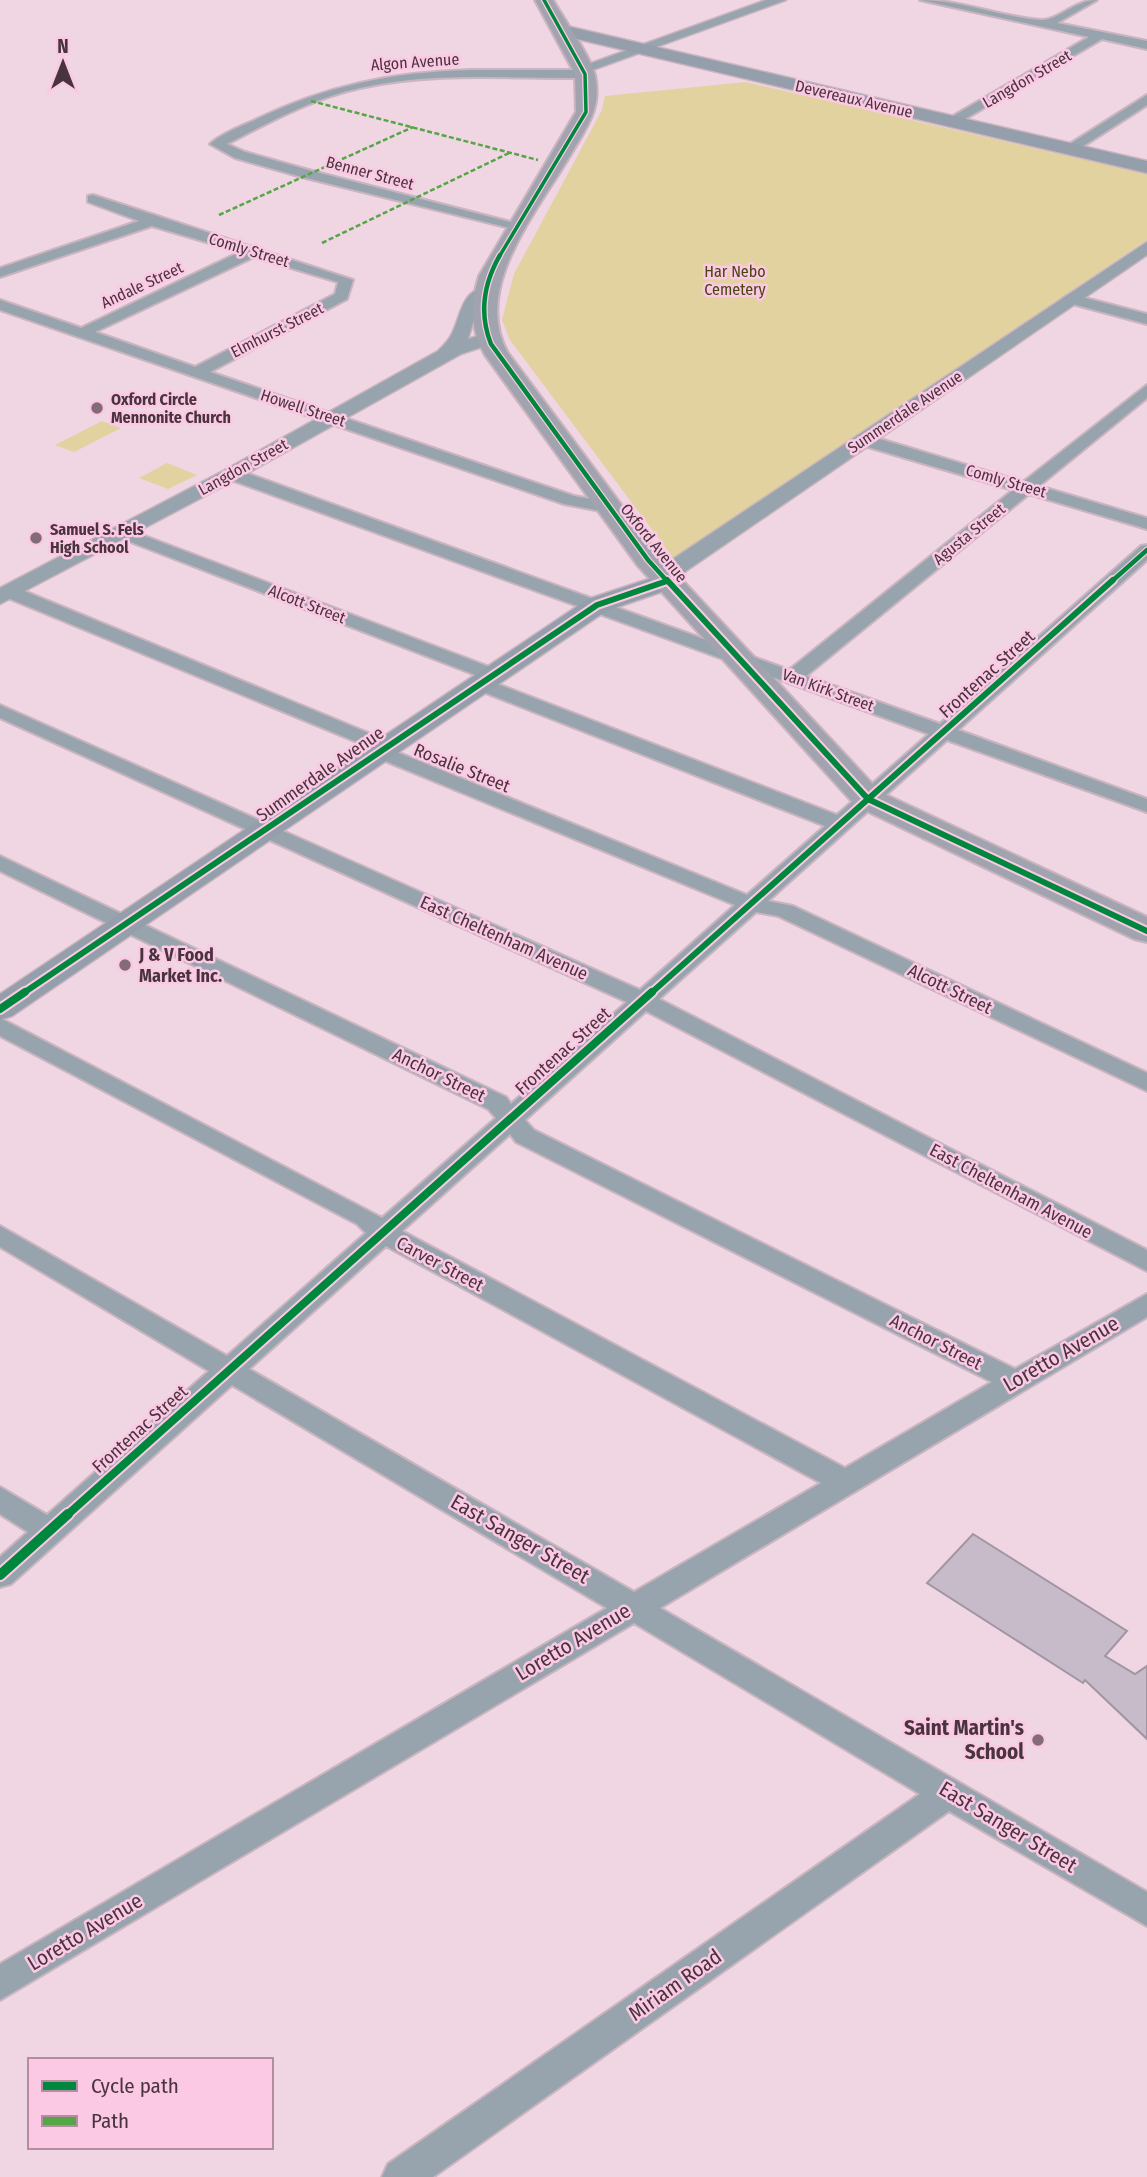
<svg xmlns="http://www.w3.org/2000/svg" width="1147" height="2177" viewBox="0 0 1147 2177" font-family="'Fira Sans Condensed',sans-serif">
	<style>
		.green { fill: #e1d2a0 }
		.building { fill: #c7bbca; stroke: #a195a3; stroke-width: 2 }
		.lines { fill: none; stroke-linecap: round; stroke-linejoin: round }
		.minor-casing { stroke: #c9b4bf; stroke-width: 4 }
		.tertiary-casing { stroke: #c9b4bf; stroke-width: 3 }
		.secondary-casing { stroke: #c9b4bf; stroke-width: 3 }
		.primary-casing { stroke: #c9b4bf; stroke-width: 4 }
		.minor { fill: #97a4ad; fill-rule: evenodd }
		.tertiary { fill: #97a4ad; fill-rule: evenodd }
		.secondary { fill: #949fab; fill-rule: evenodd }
		.primary { fill: #a1a4ae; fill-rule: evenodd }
		.quiet { stroke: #56a546; stroke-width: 2.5; stroke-dasharray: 5 2.5; stroke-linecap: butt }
		.cycleway-far4-casing { stroke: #fcc9e4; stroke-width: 6 }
		.cycleway-far3-casing { stroke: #fcc9e4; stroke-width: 7 }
		.cycleway-far2-casing { stroke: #fcc9e4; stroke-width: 10 }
		.cycleway-far1-casing { stroke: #fcc9e4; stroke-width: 12 }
		.cycleway-casing { stroke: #fcc9e4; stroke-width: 14 }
		.cycleway-far4 { stroke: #00873e; stroke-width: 3.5 }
		.cycleway-far3 { stroke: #00873e; stroke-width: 4.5 }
		.cycleway-far2 { stroke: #00873e; stroke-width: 6 }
		.cycleway-far1 { stroke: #00873e; stroke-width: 8 }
		.cycleway { stroke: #00873e; stroke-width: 10 }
		.poi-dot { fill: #836c78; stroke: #fcc9e4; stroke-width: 2.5 }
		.labels { text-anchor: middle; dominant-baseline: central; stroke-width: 5; stroke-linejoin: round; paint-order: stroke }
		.far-street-label { font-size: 16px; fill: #48343e; stroke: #fcc9e4 }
		.far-park-label { font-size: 16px; fill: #48450d; stroke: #fcc9e4 }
		.far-poi-label { font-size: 16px; font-weight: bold; fill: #48343e; stroke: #fcc9e4; text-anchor: start }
		.street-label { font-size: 18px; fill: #48343e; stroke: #fcc9e4 }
		.poi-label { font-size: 18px; font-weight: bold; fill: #48343e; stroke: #fcc9e4; text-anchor: start }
		.near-street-label { font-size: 21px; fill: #48343e; stroke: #fcc9e4 }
		.near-poi-label { font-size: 21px; font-weight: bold; fill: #48343e; stroke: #fcc9e4; text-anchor: end }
	</style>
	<rect width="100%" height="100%" fill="#f0d5e3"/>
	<path class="green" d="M 746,82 L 1147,174 L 1147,240 L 674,559 L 510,340 L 502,320 L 514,274 L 602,110 L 605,96 Z
		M 102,421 L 121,428 L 74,452 L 55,445 Z
		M 167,463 L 197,475 L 168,489 L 139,478 Z"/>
	<path class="building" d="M 973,1534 L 1127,1631 L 1105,1656 L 1135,1674 L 1147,1666 L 1147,1739 L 1085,1680 L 1083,1683 L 927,1583 Z"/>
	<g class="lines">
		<g class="minor-casing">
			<path id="minor" d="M 920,0 C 962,0 1000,17 1041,20 C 1057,21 1075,0 1097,0 L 1057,23 L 1147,41 L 1147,49 L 1102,39 L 953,126 L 948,125 L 948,119 L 1089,37 Z
				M 471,70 L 585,70 L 591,74 L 585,78 C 511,79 434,71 360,88 C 313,98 270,122 227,144 L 245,152 L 312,171 L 522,225 L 522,231 L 302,177 L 235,158 L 210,144 C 221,134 239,127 253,121 C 324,86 392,72 471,70 Z
				M 1147,95 L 1147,105 L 1074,152 L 1062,149 Z
				M 93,195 L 353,280 L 347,299 L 210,372 L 574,496 L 612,503 L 615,507 L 606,512 L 564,504 L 0,310 L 0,300 L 81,328 L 240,252 L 152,226 L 0,277 L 0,268 L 139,221 L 88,202 L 88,196 ZM 254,257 L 338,282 L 335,294 L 195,367 L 95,332 Z
				M 1070,294 L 1147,314 L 1147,324 L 1065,302 L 1062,299 Z
				M 1147,385 L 1147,398 L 1039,486 L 1147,518 L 1147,529 L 1029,494 L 806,676 L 940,724 L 1141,546 L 1147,545 L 1147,560 L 958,730 L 1147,799 L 1147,812 L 947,740 L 768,901 L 793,906 L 1147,1073 L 1147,1091 L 778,916 L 756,912 L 659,999 L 1147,1250 L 1147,1271 L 646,1011 L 525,1120 L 534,1130 L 1015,1369 L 1147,1294 L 1147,1317 L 660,1608 L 1147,1892 L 1147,1926 L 949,1811 L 433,2177 L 382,2177 L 388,2164 L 920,1794 L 634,1623 L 0,2000 L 0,1964 L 607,1608 L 232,1385 L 11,1584 L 0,1587 L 0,1557 L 28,1532 L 0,1514 L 0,1487 L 47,1515 L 209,1371 L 0,1247 L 0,1226 L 227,1356 L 366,1233 L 357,1224 L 0,1036 L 0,1018 L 382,1218 L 496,1118 L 488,1109 L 0,871 L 0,856 L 506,1097 L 511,1104 L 627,1002 L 0,718 L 0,705 L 640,990 L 735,905 L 373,756 L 364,745 L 3,596 L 1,592 L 3,588 L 17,588 L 378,737 L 387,748 L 747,895 L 825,826 L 473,688 L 470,684 L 473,680 L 487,680 L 837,815 L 929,734 L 226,478 L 223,474 L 226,470 L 238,470 L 789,670 L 1013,490 L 858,444 L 856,440 L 858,436 L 870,436 L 1023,482 ZM 510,1134 L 516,1142 L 992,1382 L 845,1468 L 402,1231 ZM 386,1246 L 821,1483 L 634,1592 L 249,1369 Z
				M 121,527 L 500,671 L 503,675 L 500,679 L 486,679 L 115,536 L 112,532 L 115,528 Z"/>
		</g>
		<g class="tertiary-casing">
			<path id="tertiary" d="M 766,0 L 786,0 L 587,72 L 582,73 L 575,69 Z
				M 1147,242 L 1147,255 L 686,571 L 675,586 L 659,586 L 656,581 L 670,561 Z
				M 484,287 L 493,292 L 477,310 L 468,339 L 487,333 L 496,339 L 494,343 L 461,354 L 239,478 L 0,604 L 0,588 L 225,470 L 438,351 C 442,347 447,342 450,337 C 461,320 459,293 484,287 Z"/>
		</g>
		<g class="secondary-casing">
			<path id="secondary" d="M 562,25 L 1147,161 L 1147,173 L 556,34 L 554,30 Z
				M 667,573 L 676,575 L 680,581 L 676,587 L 606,611 L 12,1016 L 0,1020 L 0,994 L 588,599 Z"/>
		</g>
		<g class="primary-casing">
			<path id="primary" d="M 535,0 L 553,0 C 563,18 591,57 595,75 C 602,108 587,127 571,154 C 538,211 471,288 508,353 L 658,554 L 880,792 L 1147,917 L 1147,942 L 1134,939 L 856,806 L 638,566 L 485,355 C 470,328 470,305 479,276 L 576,112 L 575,74 Z"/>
		</g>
		<use href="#minor" class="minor"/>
		<use href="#tertiary" class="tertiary"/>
		<use href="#secondary" class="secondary"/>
		<use href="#primary" class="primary"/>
		<path class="quiet" d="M 311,101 L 538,160
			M 219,215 L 413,127
			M 322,243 L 509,153"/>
		<g class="cycleway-far4-casing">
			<path id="cycleway-far4" d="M 499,257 L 586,112 L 585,74 L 544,0"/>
		</g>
		<g class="cycleway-far3-casing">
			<path id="cycleway-far3" d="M 500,255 C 484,283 479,314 491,344 L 648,560 L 668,582
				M 664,582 L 667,581
				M 1111,582 L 1147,550"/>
		</g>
		<g class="cycleway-far2-casing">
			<path id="cycleway-far2" d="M 667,580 L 868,799 L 1147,931
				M 22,994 L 597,605 L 667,581
				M 650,994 L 1113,580"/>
		</g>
		<g class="cycleway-far1-casing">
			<path id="cycleway-far1" d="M 0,1009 L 25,992
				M 66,1516 L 652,992"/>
		</g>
		<g class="cycleway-casing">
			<path id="cycleway" d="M 0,1575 L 68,1514"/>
		</g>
		<use href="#cycleway-far4" class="cycleway-far4"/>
		<use href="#cycleway-far3" class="cycleway-far3"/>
		<use href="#cycleway-far2" class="cycleway-far2"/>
		<use href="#cycleway-far1" class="cycleway-far1"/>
		<use href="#cycleway" class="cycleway"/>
	</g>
	<g class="poi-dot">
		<circle cx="97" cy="408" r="7"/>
		<circle cx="36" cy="538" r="7"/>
		<circle cx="125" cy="965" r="7"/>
		<circle cx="1038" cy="1740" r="7"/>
	</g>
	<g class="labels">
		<g class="far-street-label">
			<text transform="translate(415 62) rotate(-4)">Algon Avenue</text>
			<text transform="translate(1027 79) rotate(-30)">Langdon Street</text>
			<text transform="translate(854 99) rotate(13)">Devereaux Avenue</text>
			<text transform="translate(370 173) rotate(15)">Benner Street</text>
			<text transform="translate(249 250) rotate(17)">Comly Street</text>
			<text transform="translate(142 285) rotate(-25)">Andale Street</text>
			<text transform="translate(277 330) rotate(-27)">Elmhurst Street</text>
			<text transform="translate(303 408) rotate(18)">Howell Street</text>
			<text transform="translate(905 412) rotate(-34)">Summerdale Avenue</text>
			<text transform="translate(243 467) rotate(-29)">Langdon Street</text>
			<text transform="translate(1006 481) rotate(16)">Comly Street</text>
			<text transform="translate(969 534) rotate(-39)">Agusta Street</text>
			<text transform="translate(654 543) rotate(51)">Oxford Avenue</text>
			<text transform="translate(307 604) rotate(21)">Alcott Street</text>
			<text transform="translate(828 690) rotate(20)">Van Kirk Street</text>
		</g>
		<g class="far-park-label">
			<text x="735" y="271">Har Nebo<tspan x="735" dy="18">Cemetery</tspan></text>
		</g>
		<g class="far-poi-label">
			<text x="111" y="399">Oxford Circle<tspan x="111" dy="18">Mennonite Church</tspan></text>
			<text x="50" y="529">Samuel S. Fels<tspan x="50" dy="18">High School</tspan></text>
		</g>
		<g class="street-label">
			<text transform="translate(987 674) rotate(-42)">Frontenac Street</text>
			<text transform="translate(462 768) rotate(22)">Rosalie Street</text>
			<text transform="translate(320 774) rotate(-35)">Summerdale Avenue</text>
			<text transform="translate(504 938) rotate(24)">East Cheltenham Avenue</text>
			<text transform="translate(950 989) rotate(26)">Alcott Street</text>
			<text transform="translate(563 1051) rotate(-42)">Frontenac Street</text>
			<text transform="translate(439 1075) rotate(26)">Anchor Street</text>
			<text transform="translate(1011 1191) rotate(28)">East Cheltenham Avenue</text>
			<text transform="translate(440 1264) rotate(28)">Carver Street</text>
			<text transform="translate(936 1342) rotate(27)">Anchor Street</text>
			<text transform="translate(140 1429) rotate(-42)">Frontenac Street</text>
		</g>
		<g class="poi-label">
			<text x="139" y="955">J &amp; V Food<tspan x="139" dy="21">Market Inc.</tspan></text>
		</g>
		<g class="near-street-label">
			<text transform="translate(1061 1354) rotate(-30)">Loretto Avenue</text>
			<text transform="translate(520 1539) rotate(30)">East Sanger Street</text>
			<text transform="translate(573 1642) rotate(-31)">Loretto Avenue</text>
			<text transform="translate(1008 1827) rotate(31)">East Sanger Street</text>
			<text transform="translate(85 1932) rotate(-31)">Loretto Avenue</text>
			<text transform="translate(675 1985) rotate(-35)">Miriam Road</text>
		</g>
		<g class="near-poi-label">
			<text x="1024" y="1728">Saint Martin's<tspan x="1024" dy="24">School</tspan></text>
		</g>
	</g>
	<rect x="28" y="2058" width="245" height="91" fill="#fcc9e4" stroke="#b48da2" stroke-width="2"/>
	<rect x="42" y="2081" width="35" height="10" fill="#00873e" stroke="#b48da2" stroke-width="2"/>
	<text x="91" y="2093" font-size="21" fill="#48343e">Cycle path</text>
	<rect x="42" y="2116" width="35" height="10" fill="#56a546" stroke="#b48da2" stroke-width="2"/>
	<text x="91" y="2128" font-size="21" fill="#48343e">Path</text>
	<g transform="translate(63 63)" stroke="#fcc9e4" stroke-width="5" paint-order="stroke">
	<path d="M0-5L12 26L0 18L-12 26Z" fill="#48343e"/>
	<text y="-10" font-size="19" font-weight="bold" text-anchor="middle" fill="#48343e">N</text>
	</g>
</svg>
